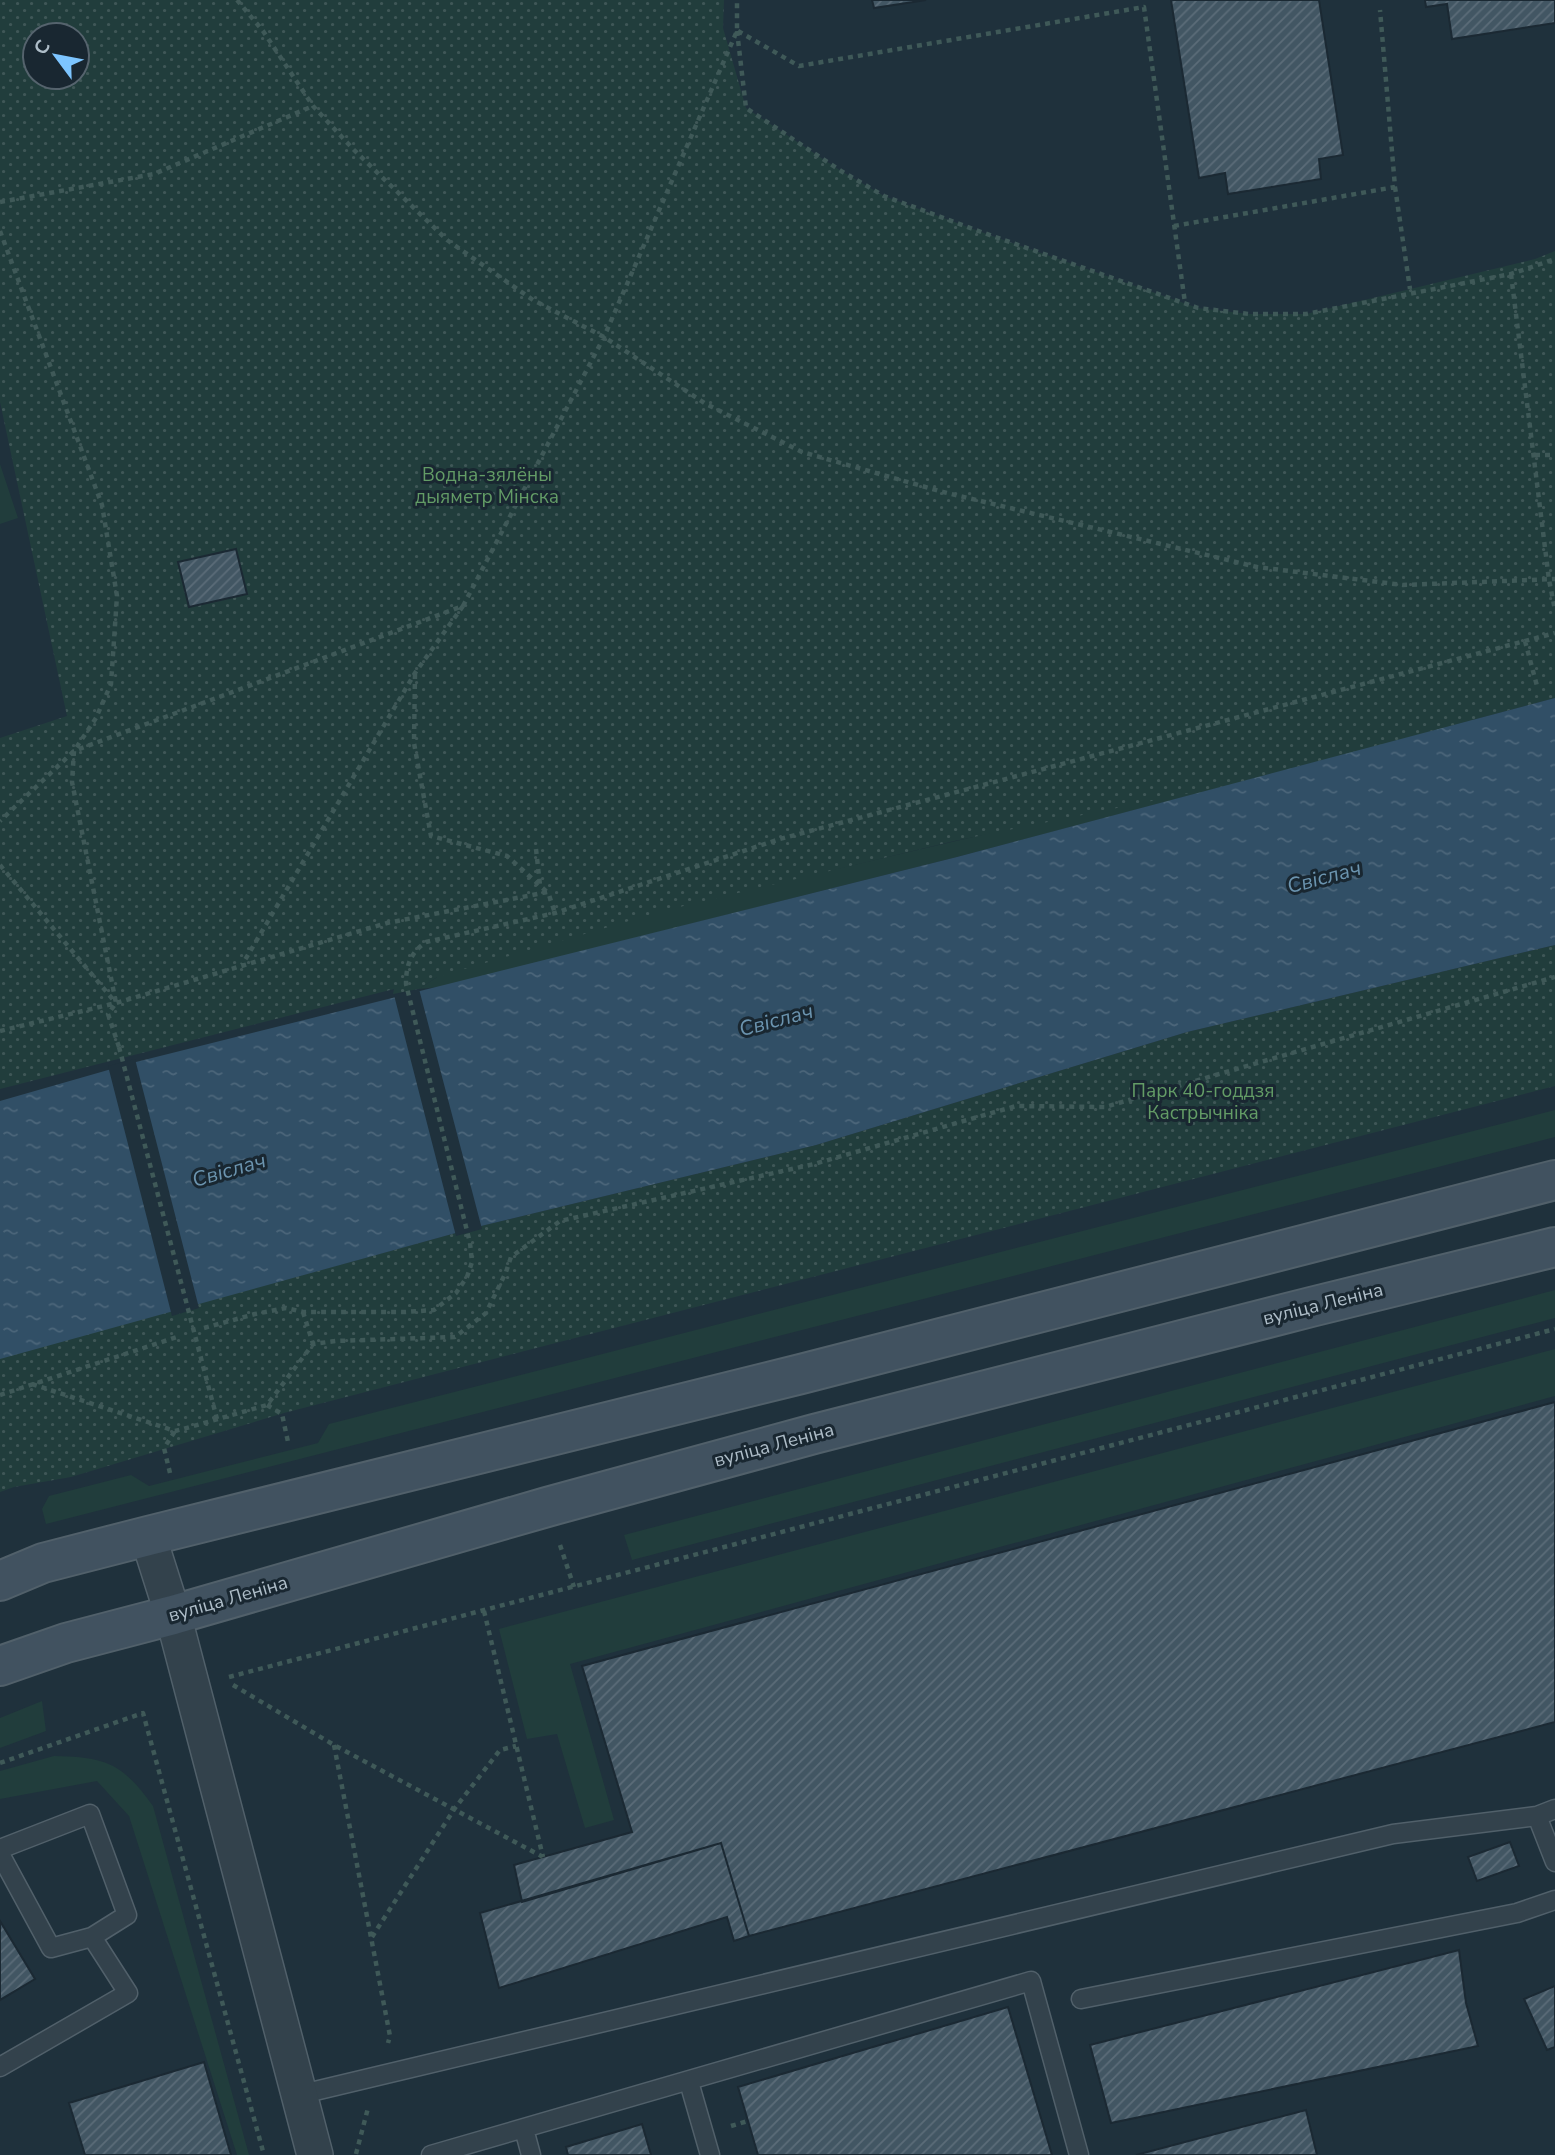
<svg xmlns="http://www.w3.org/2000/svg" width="1555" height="2155" viewBox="0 0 1555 2155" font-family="'Nunito Sans',sans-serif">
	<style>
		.grass { fill: #213d3c }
		.park { fill: url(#park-dots); fill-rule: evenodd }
		.water { fill: url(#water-ripples) }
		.pier { fill: #1f313c }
		.building { fill: url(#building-hatch); stroke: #1b2933; stroke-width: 2 }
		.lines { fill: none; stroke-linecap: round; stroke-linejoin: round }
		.service-casing { stroke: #51606a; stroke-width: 21 }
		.minor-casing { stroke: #51606a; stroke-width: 38 }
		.secondary-casing { stroke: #51606a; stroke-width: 42 }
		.path { stroke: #3f5958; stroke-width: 4.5; stroke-dasharray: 5 5; stroke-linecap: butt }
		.service { stroke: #33424c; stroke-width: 18 }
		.minor { stroke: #33424c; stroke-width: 35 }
		.secondary { stroke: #415260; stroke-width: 38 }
		.path-bridge { stroke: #3f5958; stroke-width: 4.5; stroke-dasharray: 5 5; stroke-linecap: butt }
		.labels { text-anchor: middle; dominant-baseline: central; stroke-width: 6; stroke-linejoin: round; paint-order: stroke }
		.park-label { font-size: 19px; fill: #639c66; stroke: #192731 }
		.street-label { font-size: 19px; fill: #aebdc8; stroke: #192731 }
		.water-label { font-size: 21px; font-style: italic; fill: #6b94af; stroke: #192731 }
	</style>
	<defs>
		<pattern id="park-dots" width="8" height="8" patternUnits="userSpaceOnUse" patternTransform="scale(1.75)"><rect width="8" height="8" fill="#213d3c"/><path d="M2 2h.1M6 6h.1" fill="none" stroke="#3f5757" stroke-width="1.8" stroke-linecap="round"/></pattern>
		<pattern id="water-ripples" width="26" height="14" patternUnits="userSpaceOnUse" patternTransform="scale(1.75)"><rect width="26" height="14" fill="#314f66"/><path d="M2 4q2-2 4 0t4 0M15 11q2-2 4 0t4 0" fill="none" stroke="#4c667a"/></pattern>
		<pattern id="building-hatch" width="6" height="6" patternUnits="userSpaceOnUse" patternTransform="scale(1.75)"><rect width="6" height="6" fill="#425663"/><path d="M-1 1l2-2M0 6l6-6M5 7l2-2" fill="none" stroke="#5b6c78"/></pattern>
	</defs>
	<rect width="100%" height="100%" fill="#1f313c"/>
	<path class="grass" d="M 0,464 L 18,518 L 0,524 Z
		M 1495,715 L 957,857 L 440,987 L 419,989 L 437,977 L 438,962 Z
		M 1555,1110 L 1555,1137 L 46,1524 L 42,1509 L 49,1496 L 131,1475 L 149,1486 L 318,1443 L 329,1424 Z
		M 1555,1290 L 1555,1318 L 632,1560 L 624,1535 Z
		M 1555,1349 L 1555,1396 L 570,1664 L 614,1820 L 585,1828 L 557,1734 L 527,1739 L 499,1629 Z
		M 42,1701 L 46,1731 L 0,1748 L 0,1718 Z
		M 54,1756 C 106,1757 122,1763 153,1806 L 249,2155 L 237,2155 L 129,1816 L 97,1781 L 0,1799 L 0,1771 Z"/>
	<path class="park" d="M 0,0 L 724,0 L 723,28 L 746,108 L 841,171 L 884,196 L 984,233 L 1198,308 L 1249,314 L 1306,314 L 1535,259 L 1555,251 L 1555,698 L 1225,786 L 954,841 L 667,910 L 437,977 L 419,989 L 393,994 L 394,989 L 0,1089 L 0,738 L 67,716 L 0,402 ZM 35,35 L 77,35 L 77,77 L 35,77 Z
		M 1555,945 L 1555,1086 L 284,1413 L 71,1477 L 14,1487 L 0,1492 L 0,1358 L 481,1226 L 816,1145 L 1187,1032 Z"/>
	<path class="water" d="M 1555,698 L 1555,945 L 1187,1032 L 816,1145 L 481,1226 L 0,1359 L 0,1101 L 136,1062 L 957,857 Z"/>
	<path class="pier" d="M 419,989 L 482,1229 L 456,1236 L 394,995 Z
		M 135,1059 L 199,1308 L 172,1316 L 108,1066 Z"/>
	<path class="building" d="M 872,0 L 926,0 L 874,8 Z
		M 1171,0 L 1319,0 L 1343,155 L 1319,159 L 1321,179 L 1228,194 L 1225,173 L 1199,178 Z
		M 1425,0 L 1555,0 L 1555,23 L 1452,39 L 1447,4 L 1426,7 Z
		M 236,549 L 247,594 L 189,607 L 178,562 Z
		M 1555,1402 L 1555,1722 L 749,1936 L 721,1843 L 522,1902 L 514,1865 L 632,1832 L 582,1666 Z
		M 1510,1842 L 1519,1866 L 1477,1881 L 1468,1857 Z
		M 721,1843 L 749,1936 L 734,1941 L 727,1917 L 499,1988 L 480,1913 Z
		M 0,1921 L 35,1979 L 0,2000 Z
		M 1459,1950 L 1466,2003 L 1478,2046 L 1111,2123 L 1090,2045 Z
		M 1555,1986 L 1555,2047 L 1547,2050 L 1524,1999 Z
		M 1008,2007 L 1052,2155 L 758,2155 L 738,2087 Z
		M 204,2062 L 231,2155 L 85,2155 L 69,2103 Z
		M 1306,2110 L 1317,2155 L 1136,2155 Z
		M 642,2124 L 651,2155 L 568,2155 L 566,2147 Z"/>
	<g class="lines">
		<g class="service-casing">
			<path id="service" d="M 1537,1816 L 1555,1862
				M 0,1849 L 90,1814 L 127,1915 L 92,1937 L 51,1948 L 0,1854
				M 1081,1999 L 1517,1913 L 1555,1900
				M 0,2067 L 128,1993 L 92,1937
				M 689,2082 L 710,2155
				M 298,2095 L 1393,1834 L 1537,1816 L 1555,1809
				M 524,2129 L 531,2155
				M 431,2155 L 1031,1981 L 1079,2155"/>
		</g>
		<g class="minor-casing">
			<path id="minor" d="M 148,1536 L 173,1615 L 315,2155"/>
		</g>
		<g class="secondary-casing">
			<path id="secondary" d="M 0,1581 L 43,1563 L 148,1536 L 801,1374 L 1555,1180
				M 0,1666 L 66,1643 L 173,1615 L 547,1507 L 814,1434 L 1311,1307 L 1555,1247"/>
		</g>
		<path class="path" d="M 237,0 L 263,31 L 313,106 L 354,150 L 447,240 L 533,300 L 604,337 L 706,404 L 802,452 L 943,492 L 1257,567 L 1403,585 L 1555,579
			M 737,31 L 746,108 L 841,171 L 884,196 L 984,233 L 1198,308 L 1249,314 L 1306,314 L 1511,274 L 1555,259
			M 738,31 L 799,66 L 1144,7 L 1185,303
			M 1395,187 L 1410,289
			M 0,202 L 154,174 L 313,106
			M 1174,226 L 1395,187 L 1380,10
			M 0,231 L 102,505 L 117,596 L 111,684 L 96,718 L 74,751 L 0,821
			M 1511,274 L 1549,580 L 1555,610
			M 1535,455 L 1555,455
			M 463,606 L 604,337 L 737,31 L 737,0
			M 1525,641 L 1537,686
			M 415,674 L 414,743 L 431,836 L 507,856 L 547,892
			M 536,849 L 540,885
			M 0,865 L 115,1002
			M 0,1031 L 116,1003 L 387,923 L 548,892 L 555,913
			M 119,1047 L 108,1014 L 116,1003 L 72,782 L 74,751 L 463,606 L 415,673 L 242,965
			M 303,1312 L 313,1344
			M 204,1328 L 255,1314 L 286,1308 L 303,1312 L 405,1312 L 434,1310 L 456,1293 L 467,1277 L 472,1262 L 470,1243 L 406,984 C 406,966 410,953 426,942 L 555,913 L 780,839 L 1555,633
			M 32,1384 L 175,1431 L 183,1429 L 267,1405 L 313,1344 L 336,1341 L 455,1337 L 486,1313 L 506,1272 L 511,1257 L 560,1221 L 814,1164 L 1016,1106 L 1105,1107 L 1555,977
			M 0,1395 L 177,1337
			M 267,1405 L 282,1414 L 288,1442
			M 170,1473 L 164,1448 L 175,1431
			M 560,1545 L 574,1587
			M 484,1611 L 543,1857
			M 229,1677 L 1555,1329
			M 233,1685 L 334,1745 L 543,1857
			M 334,1745 L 390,2036 L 388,2043
			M 0,1763 L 143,1713 L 264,2155
			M 372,1937 L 455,1808 L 500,1750 L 516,1746
			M 731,2126 L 748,2121
			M 356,2154 L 368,2108"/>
		<use href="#service" class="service"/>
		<use href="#minor" class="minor"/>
		<use href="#secondary" class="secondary"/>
		<path class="path-bridge" d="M 119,1047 L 217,1419"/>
	</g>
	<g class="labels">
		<g class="park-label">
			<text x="487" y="475">Водна-зялёны<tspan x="487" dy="22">дыяметр Мінска</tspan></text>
			<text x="1203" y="1091">Парк 40-годдзя<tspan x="1203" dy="22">Кастрычніка</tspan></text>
		</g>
		<g class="street-label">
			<text transform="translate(1323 1304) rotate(-14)">вуліца Леніна</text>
			<text transform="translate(774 1445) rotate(-15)">вуліца Леніна</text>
			<text transform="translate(228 1599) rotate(-16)">вуліца Леніна</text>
		</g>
		<g class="water-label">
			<text transform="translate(1324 877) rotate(-15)">Свіслач</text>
			<text transform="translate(776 1020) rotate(-15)">Свіслач</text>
			<text transform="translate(229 1170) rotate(-16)">Свіслач</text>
		</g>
	</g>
	<g transform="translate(56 56) rotate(302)"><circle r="33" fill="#192731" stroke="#55636d" stroke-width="2"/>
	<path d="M0-5L12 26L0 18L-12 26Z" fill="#7dc5ff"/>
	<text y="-10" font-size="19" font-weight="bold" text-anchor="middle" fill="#aebdc8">С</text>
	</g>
</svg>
